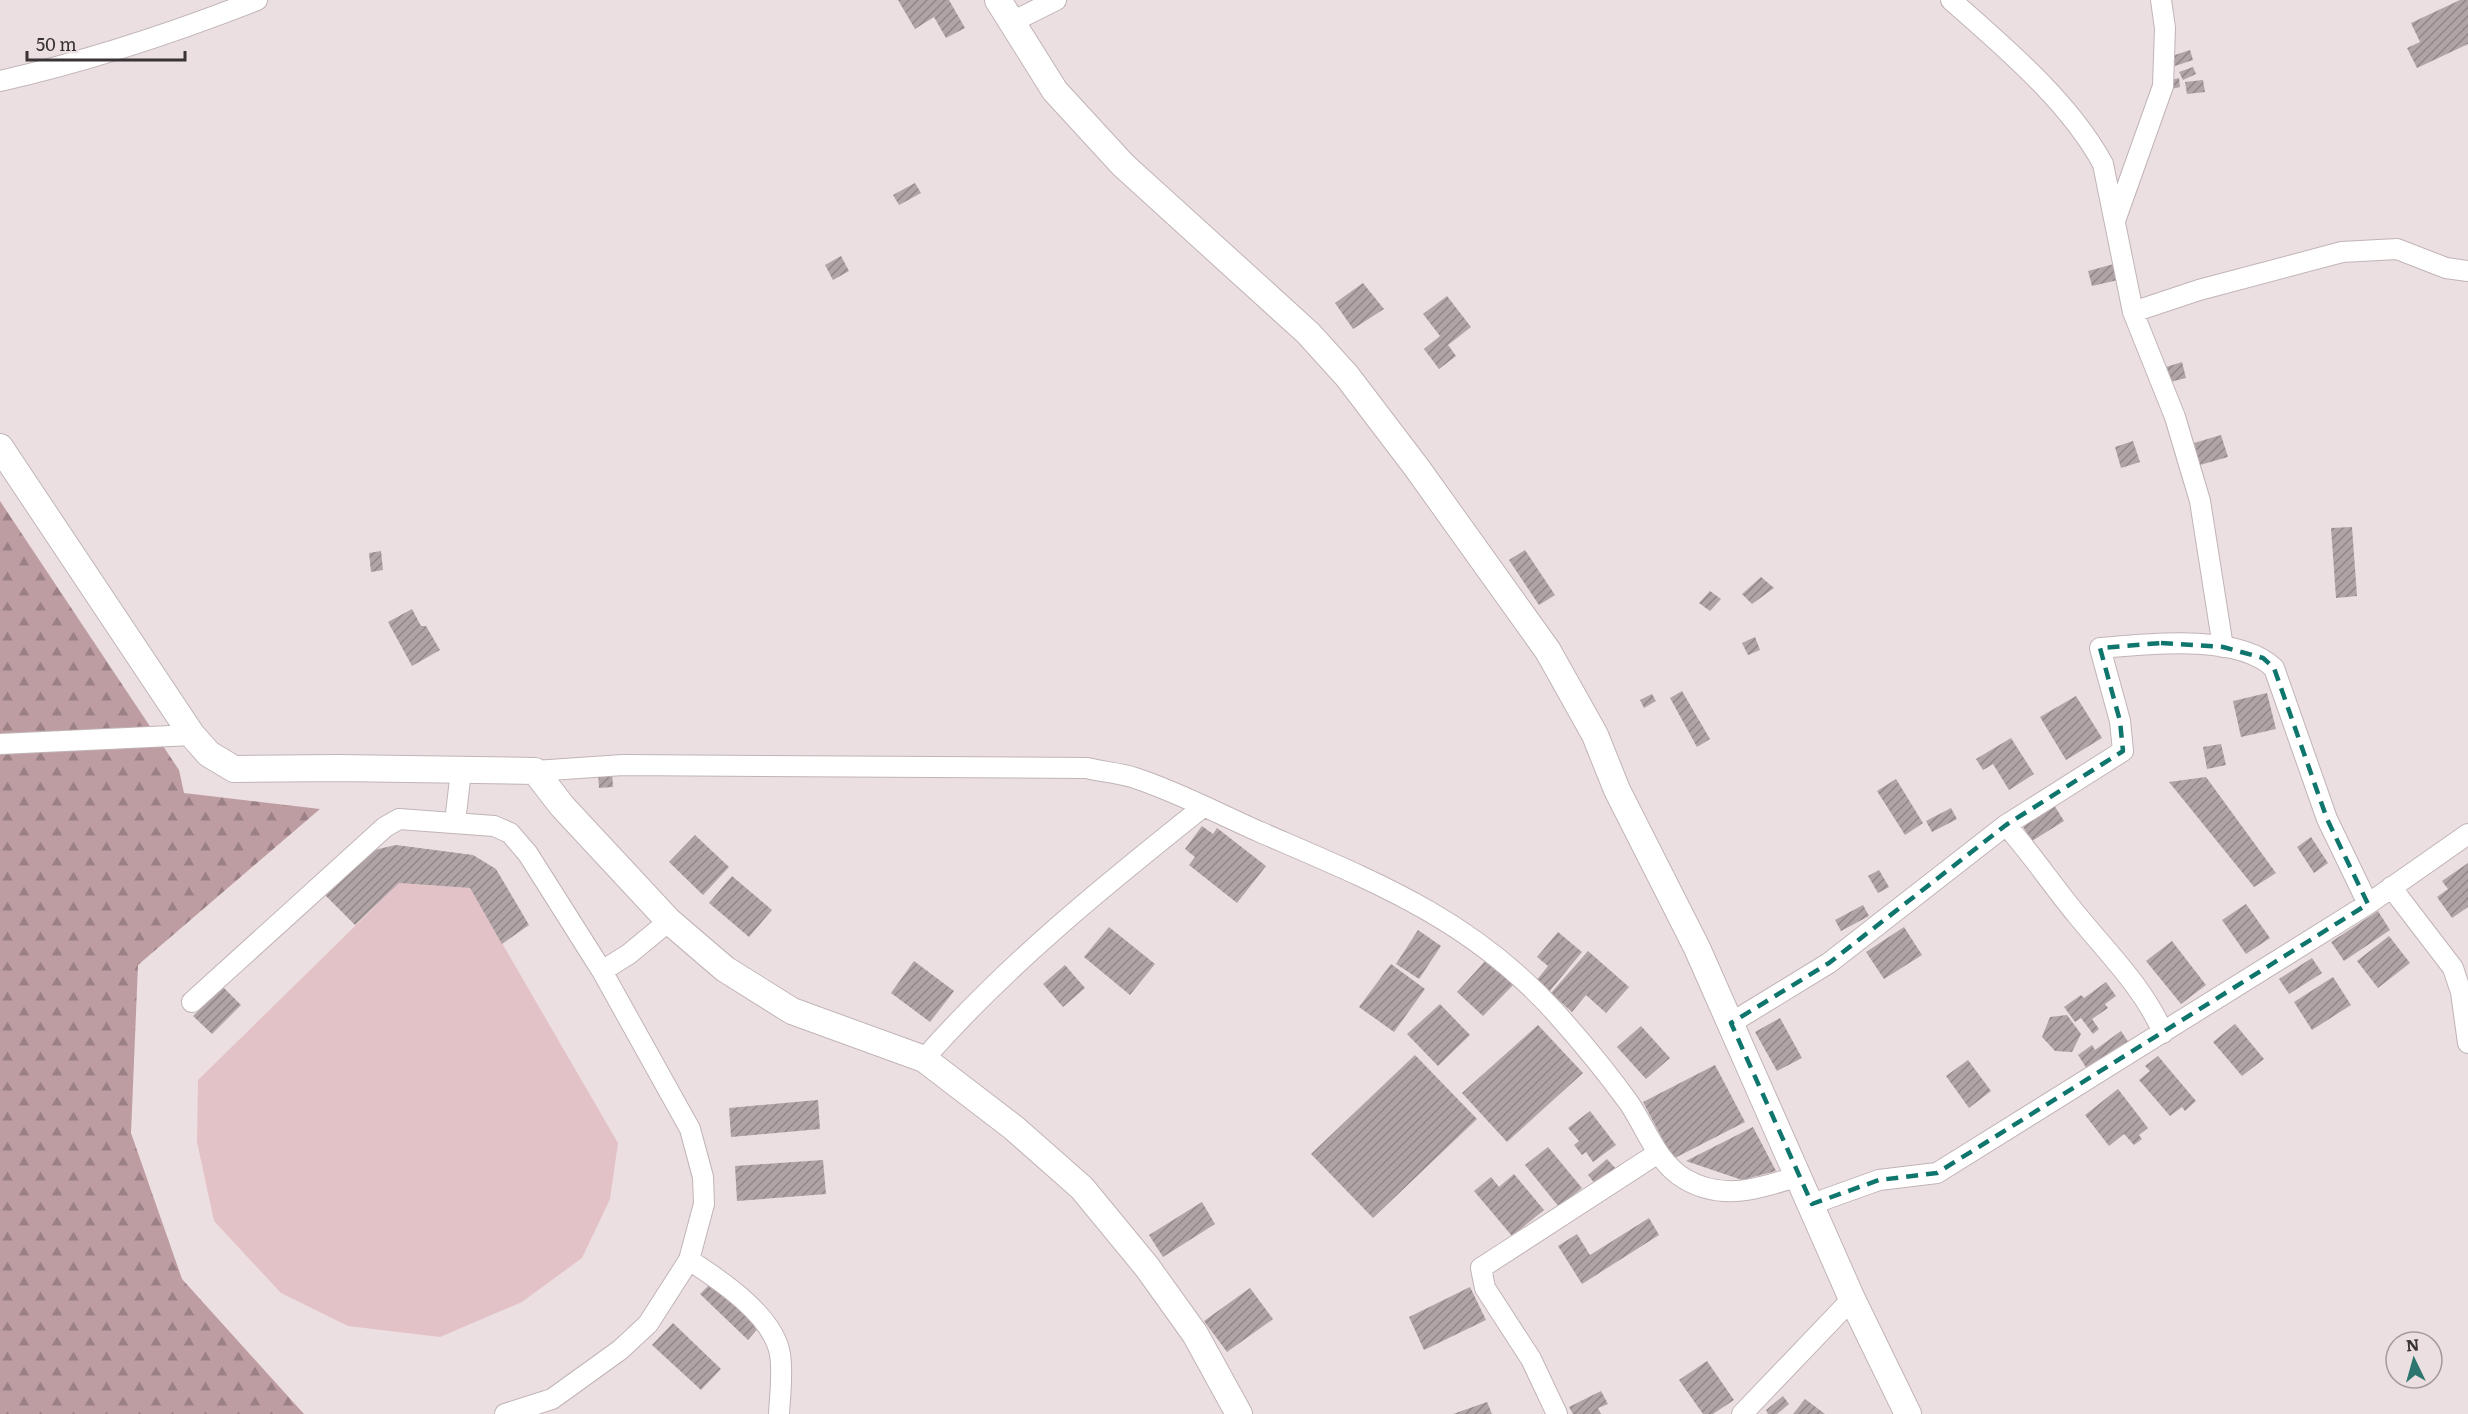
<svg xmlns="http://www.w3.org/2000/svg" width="2468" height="1414" viewBox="0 0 2468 1414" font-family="Literata,serif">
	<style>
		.forest { fill: url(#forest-firs) }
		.pitch { fill: #e3c2c7 }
		.building { fill: url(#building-hatch) }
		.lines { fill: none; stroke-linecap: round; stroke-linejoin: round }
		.minor-casing { stroke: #c1b4b6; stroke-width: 22 }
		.tertiary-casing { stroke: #c1b4b6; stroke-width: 28 }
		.minor { stroke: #fff; stroke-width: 20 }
		.tertiary { stroke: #fff; stroke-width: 26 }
		.marked { fill: none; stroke: #0f766e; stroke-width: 4.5; stroke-dasharray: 12 8; stroke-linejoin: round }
	</style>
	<defs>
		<pattern id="forest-firs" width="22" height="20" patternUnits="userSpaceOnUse" patternTransform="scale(1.5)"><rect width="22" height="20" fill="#be9da2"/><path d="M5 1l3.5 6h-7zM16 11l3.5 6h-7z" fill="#9b8185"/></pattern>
		<pattern id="building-hatch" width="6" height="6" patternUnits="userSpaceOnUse" patternTransform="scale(1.5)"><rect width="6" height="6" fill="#b1a4a6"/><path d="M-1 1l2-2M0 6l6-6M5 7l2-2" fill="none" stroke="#918688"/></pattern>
	</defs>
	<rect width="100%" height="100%" fill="#ecdfe1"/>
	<path class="forest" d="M 0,501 L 179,770 L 184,793 L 320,809 L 138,965 L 131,1133 L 182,1279 L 304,1414 L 0,1414 Z"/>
	<path class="pitch" d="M 399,883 L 470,888 L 618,1143 L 610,1199 L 582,1258 L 522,1302 L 440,1337 L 348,1326 L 281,1293 L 214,1221 L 197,1142 L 198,1080 Z"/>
	<path class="building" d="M 898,0 L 949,0 L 965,28 L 946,38 L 934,17 L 915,29 Z
		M 2460,0 L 2468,0 L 2468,44 L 2417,68 L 2407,48 L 2420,42 L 2411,23 Z
		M 2190,50 L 2193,60 L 2175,66 L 2172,56 Z
		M 2193,67 L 2196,74 L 2183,80 L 2179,72 Z
		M 2179,78 L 2180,87 L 2167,90 L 2166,81 Z
		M 2203,80 L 2205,92 L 2187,94 L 2185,82 Z
		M 915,183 L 921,193 L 899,205 L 893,195 Z
		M 841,256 L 849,271 L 833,280 L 825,265 Z
		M 2114,264 L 2118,280 L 2092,286 L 2088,271 Z
		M 1363,283 L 1384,309 L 1353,329 L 1335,303 Z
		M 1447,296 L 1471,327 L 1448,345 L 1456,356 L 1439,369 L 1424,349 L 1440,336 L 1423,314 Z
		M 2182,362 L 2186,378 L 2170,382 L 2166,367 Z
		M 2221,435 L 2228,457 L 2200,465 L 2194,443 Z
		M 2133,441 L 2140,462 L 2121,468 L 2115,447 Z
		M 2352,527 L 2357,596 L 2336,598 L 2331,528 Z
		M 1525,550 L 1555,595 L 1539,605 L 1509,560 Z
		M 381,551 L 383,570 L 371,572 L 369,553 Z
		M 1761,577 L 1774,588 L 1752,604 L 1742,594 Z
		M 1710,591 L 1721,599 L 1710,611 L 1699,603 Z
		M 412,609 L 421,626 L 426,626 L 440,650 L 412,666 L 388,622 Z
		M 1755,637 L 1760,650 L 1748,655 L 1742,643 Z
		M 1682,691 L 1710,739 L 1697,747 L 1670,698 Z
		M 2267,693 L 2276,729 L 2241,737 L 2233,701 Z
		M 1652,694 L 1656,701 L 1644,708 L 1640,700 Z
		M 2076,696 L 2102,738 L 2066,760 L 2040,717 Z
		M 2011,738 L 2034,774 L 2009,790 L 1993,764 L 1983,770 L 1976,759 Z
		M 2221,744 L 2226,765 L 2207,769 L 2203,747 Z
		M 612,771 L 613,787 L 599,788 L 598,772 Z
		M 2206,777 L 2276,873 L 2254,887 L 2169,782 Z
		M 1896,779 L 1923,823 L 1905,835 L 1877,791 Z
		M 2054,805 L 2064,821 L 2032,841 L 2022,825 Z
		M 1951,808 L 1957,819 L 1932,832 L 1926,821 Z
		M 1202,826 L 1213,834 L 1217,828 L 1266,866 L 1237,903 L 1189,865 L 1195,857 L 1185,849 Z
		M 695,835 L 729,867 L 703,895 L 669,862 Z
		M 2311,837 L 2328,863 L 2314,873 L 2297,847 Z
		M 396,845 L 473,855 L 496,869 L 529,925 L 502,944 L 470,888 L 399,883 L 355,925 L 323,893 L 374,850 Z
		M 2468,863 L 2468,907 L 2452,918 L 2437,897 L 2448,889 L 2442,881 Z
		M 1879,870 L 1889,887 L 1878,893 L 1868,876 Z
		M 732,876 L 772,910 L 749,937 L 709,903 Z
		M 2246,904 L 2270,938 L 2246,954 L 2222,920 Z
		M 1863,905 L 1869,916 L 1841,931 L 1835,920 Z
		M 2378,911 L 2390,930 L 2344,961 L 2331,942 Z
		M 1109,927 L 1155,964 L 1130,995 L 1084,957 Z
		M 1904,927 L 1922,955 L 1884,979 L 1866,952 Z
		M 1418,930 L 1441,946 L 1419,979 L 1396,964 Z
		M 1558,932 L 1582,952 L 1549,992 L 1536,981 L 1548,966 L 1537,957 Z
		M 2389,936 L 2410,963 L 2378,988 L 2357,961 Z
		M 2172,941 L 2206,985 L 2181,1004 L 2146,961 Z
		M 1588,951 L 1629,987 L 1606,1013 L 1586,995 L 1572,1012 L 1551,993 Z
		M 1488,958 L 1515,983 L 1483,1016 L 1457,992 Z
		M 2312,958 L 2322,973 L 2289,994 L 2279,979 Z
		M 914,961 L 954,991 L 930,1022 L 891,993 Z
		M 1391,964 L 1425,989 L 1394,1032 L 1359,1007 Z
		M 1065,965 L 1085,988 L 1063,1007 L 1043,984 Z
		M 2333,977 L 2351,1005 L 2312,1030 L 2294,1002 Z
		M 2106,982 L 2116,996 L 2105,1004 L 2108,1008 L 2092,1019 L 2099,1029 L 2093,1034 L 2081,1018 L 2075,1022 L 2064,1007 L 2081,995 L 2084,998 Z
		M 223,987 L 241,1005 L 212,1034 L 193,1016 Z
		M 1440,1004 L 1470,1035 L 1438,1066 L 1407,1034 Z
		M 2067,1015 L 2081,1034 L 2072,1052 L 2055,1051 L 2042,1037 L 2050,1017 Z
		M 1780,1018 L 1802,1058 L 1777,1071 L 1755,1032 Z
		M 2235,1024 L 2264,1059 L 2242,1076 L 2213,1042 Z
		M 1538,1025 L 1583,1073 L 1507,1142 L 1462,1093 Z
		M 1641,1026 L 1670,1058 L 1646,1079 L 1617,1047 Z
		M 2121,1031 L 2129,1043 L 2089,1072 L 2078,1055 L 2092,1045 L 2095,1050 Z
		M 1415,1055 L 1477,1119 L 1373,1218 L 1311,1154 Z
		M 2158,1056 L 2196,1101 L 2185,1111 L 2182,1107 L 2170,1116 L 2139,1080 L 2150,1071 L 2145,1066 Z
		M 1968,1060 L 1991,1091 L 1969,1108 L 1946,1076 Z
		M 1715,1065 L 1745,1122 L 1673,1159 L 1643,1102 Z
		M 2118,1089 L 2148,1128 L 2139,1135 L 2142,1139 L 2134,1145 L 2124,1134 L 2109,1146 L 2085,1115 Z
		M 818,1100 L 820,1129 L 731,1137 L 729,1108 Z
		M 1590,1111 L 1616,1145 L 1593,1162 L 1586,1152 L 1582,1155 L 1574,1145 L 1579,1141 L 1568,1128 Z
		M 1753,1127 L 1776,1171 L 1742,1180 L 1686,1161 Z
		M 1548,1147 L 1582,1188 L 1559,1207 L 1525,1165 Z
		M 1607,1159 L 1616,1169 L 1596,1185 L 1588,1175 Z
		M 823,1160 L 826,1194 L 737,1201 L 735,1166 Z
		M 1514,1174 L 1544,1210 L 1512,1236 L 1474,1191 L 1491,1177 L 1499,1187 Z
		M 1202,1202 L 1215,1224 L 1163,1257 L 1149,1235 Z
		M 1649,1218 L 1659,1235 L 1582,1284 L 1558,1246 L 1577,1234 L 1590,1255 Z
		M 713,1281 L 760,1326 L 748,1340 L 700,1294 Z
		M 1470,1287 L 1486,1320 L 1424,1350 L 1409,1317 Z
		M 1250,1288 L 1273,1319 L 1227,1352 L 1204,1321 Z
		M 673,1323 L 721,1369 L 701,1390 L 652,1345 Z
		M 1707,1361 L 1734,1400 L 1713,1414 L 1703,1414 L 1679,1380 Z
		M 1601,1391 L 1608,1404 L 1598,1408 L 1601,1414 L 1573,1414 L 1569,1407 Z
		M 1783,1396 L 1789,1404 L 1777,1414 L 1768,1414 L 1766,1410 Z
		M 1805,1399 L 1825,1414 L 1793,1414 Z
		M 1487,1402 L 1492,1414 L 1453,1414 Z"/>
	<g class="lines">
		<g class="minor-casing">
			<path id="minor" d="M 1951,0 C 2004,47 2069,101 2103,164 L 2133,312 L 2175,417 L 2200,501 L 2223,647
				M 1012,22 L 1056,0
				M 0,81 C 88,61 173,33 257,0
				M 2116,218 L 2163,86 L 2165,28 L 2161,0
				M 2133,312 L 2199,290 L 2342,252 L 2397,249 L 2446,268 L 2468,271
				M 0,744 L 192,735
				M 535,771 L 623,765 L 1087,768 C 1103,772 1120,773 1135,778 C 1178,792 1219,814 1260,832 C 1373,881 1470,918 1555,1012 C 1581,1041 1606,1071 1629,1103 C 1646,1128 1657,1163 1685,1179 C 1722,1201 1760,1189 1798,1176
				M 455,822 L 461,771
				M 2006,825 C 2031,853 2052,885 2077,915 C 2106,951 2145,989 2163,1033
				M 2391,887 L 2453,968 L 2461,992 L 2468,1043
				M 602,971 L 629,954 L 669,921
				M 192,1002 L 385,827 L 399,819 L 494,826 L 510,833 L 528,854 L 602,971 L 690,1129 L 703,1177 L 704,1204 L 689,1260 L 648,1324 L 620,1350 L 552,1399 L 505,1414
				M 1731,1023 L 1829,963 L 2006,825 L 2123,751 L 2120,721 L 2100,648 C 2147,644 2238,633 2274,668 L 2327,819 L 2368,904
				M 924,1059 C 1006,965 1105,885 1203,807
				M 1812,1204 L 1879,1180 L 1937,1173 L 2368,904 L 2468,834
				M 689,1260 C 720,1280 773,1315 780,1354 C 783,1373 780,1395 779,1414
				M 1557,1414 L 1531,1359 L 1485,1288 L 1481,1268 L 1658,1153
				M 1742,1414 L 1852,1299"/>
		</g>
		<g class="tertiary-casing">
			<path id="tertiary" d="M 998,0 L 1055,91 L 1123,165 L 1308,333 L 1347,376 L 1417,468 L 1548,651 L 1595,735 L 1617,790 L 1697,948 L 1852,1299 L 1908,1414
				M 0,447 L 192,735 L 209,754 L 234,769 L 338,768 L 535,771 L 562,806 L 669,921 L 725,969 L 792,1011 L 924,1059 L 1014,1128 L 1082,1188 L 1147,1267 L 1195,1334 L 1239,1414"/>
		</g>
		<use href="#minor" class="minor"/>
		<use href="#tertiary" class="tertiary"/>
	</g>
	<path class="marked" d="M 2161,643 L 2223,647 L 2263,658 L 2274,668 L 2327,819 L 2368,904 L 1937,1173 L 1879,1180 L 1812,1204 L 1731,1023 L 1829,963 L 2006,825 L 2123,751 L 2120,721 L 2100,648 Z"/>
	<g transform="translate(2414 1360) rotate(355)"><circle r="28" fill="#ecdfe1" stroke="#a49a9c" stroke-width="1.5"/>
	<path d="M0-4.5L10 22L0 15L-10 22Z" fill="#2d756f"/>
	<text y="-9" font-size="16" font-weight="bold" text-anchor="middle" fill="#383334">N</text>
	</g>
	<path d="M27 51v9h158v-9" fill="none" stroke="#383334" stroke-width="3"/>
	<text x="36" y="51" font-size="18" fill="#383334" stroke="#ecdfe1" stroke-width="4.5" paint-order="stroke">50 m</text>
</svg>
